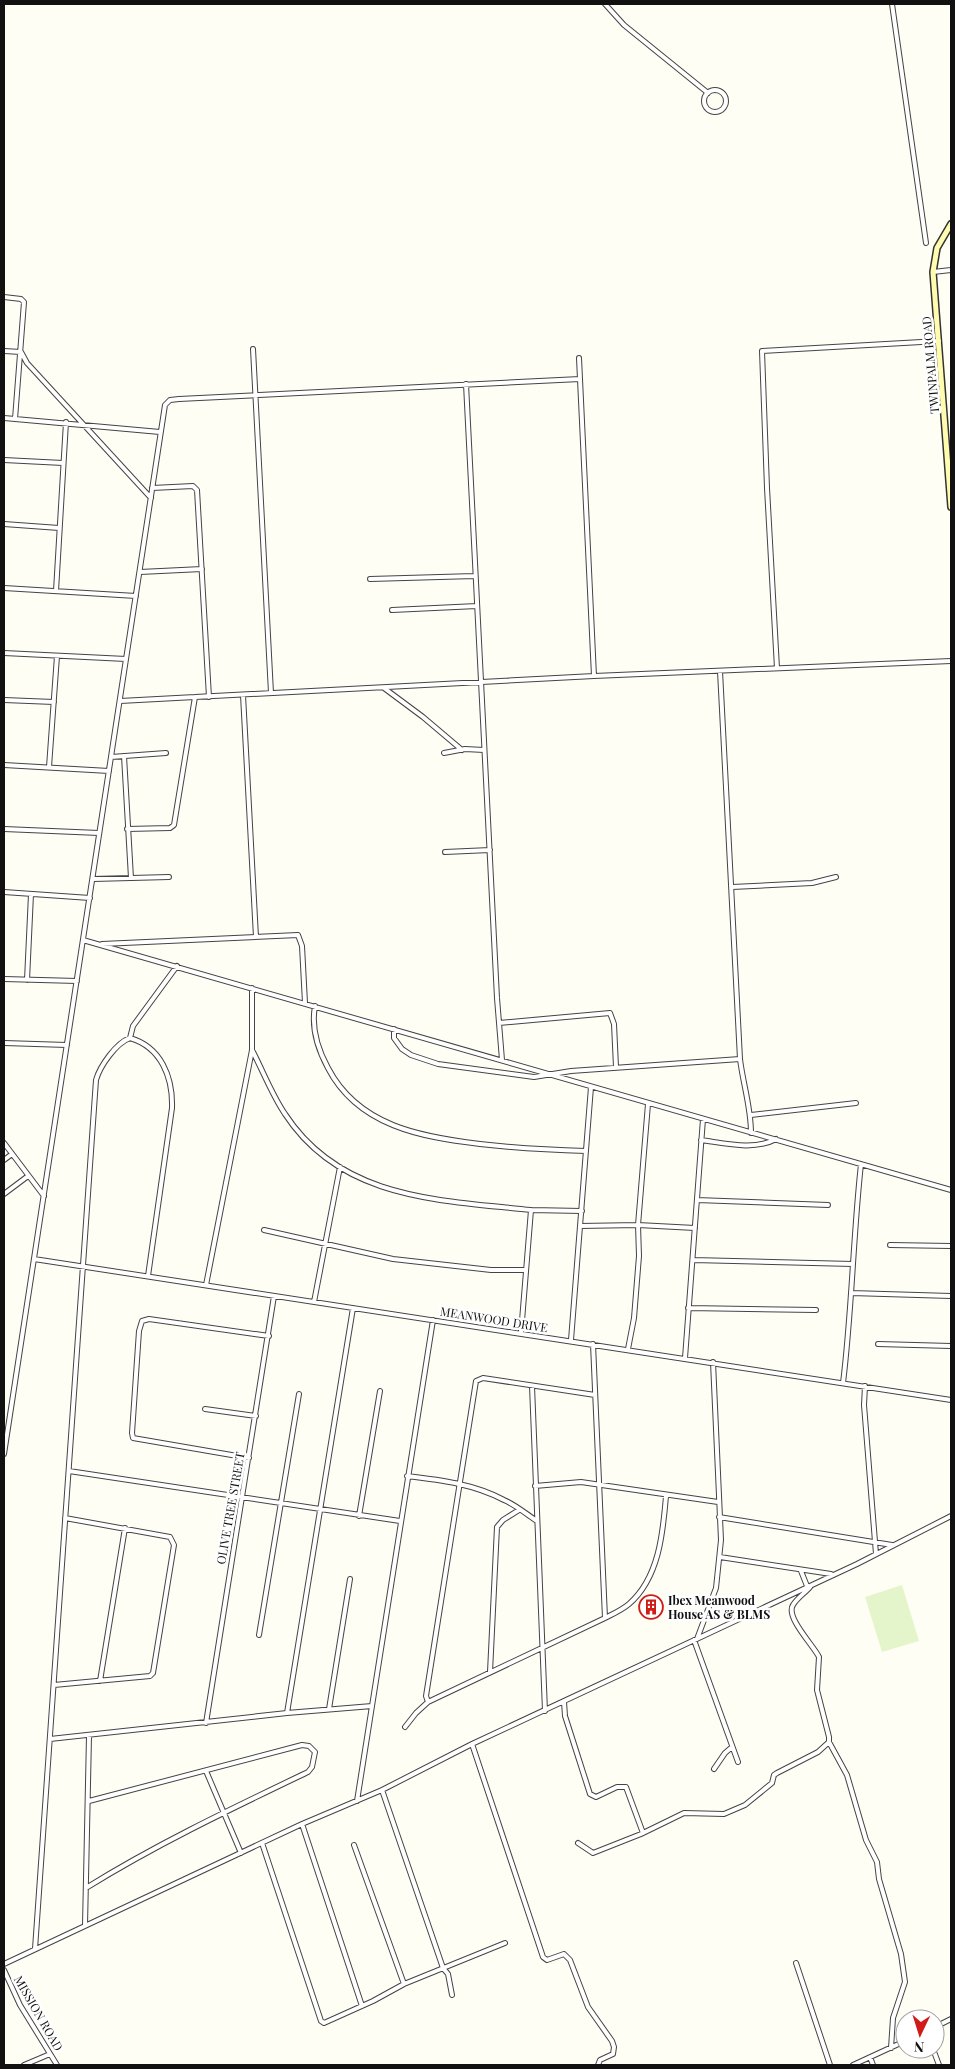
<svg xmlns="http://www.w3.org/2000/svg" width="955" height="2069" viewBox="0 0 955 2069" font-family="'Playfair Display',serif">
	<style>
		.pitch { fill: #e4f5cb }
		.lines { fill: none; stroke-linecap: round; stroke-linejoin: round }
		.street-casing { stroke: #444; stroke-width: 6 }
		.secondary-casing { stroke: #333; stroke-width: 8 }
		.street { stroke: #fff; stroke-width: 4 }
		.secondary { stroke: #fffcaf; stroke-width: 5 }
		.labels { text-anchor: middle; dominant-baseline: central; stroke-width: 5; stroke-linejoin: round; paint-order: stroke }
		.street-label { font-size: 12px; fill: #111; stroke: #fff }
		.poi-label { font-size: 12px; font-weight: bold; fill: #111; stroke: #fff; text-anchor: start }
	</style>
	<rect width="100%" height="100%" fill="#fffef4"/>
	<path class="pitch" d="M 902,1585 L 919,1641 L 882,1652 L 865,1597 Z"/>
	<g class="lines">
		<g class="street-casing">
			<path id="street" d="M 605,4 L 624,25 L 708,93
				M 892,4 L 926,243
				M704 101a11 11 0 1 1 22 0a11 11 0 1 1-22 0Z
				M 933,272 L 951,270
				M 4,297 L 21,299 L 24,302 L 15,419
				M 253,349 L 271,693
				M 4,351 L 21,352 L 27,363 L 151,498
				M 579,358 L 594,676
				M 466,384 L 497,998 L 502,1060
				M 4,418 L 160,432
				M 4,460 L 63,463
				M 152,488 L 193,486 L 197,490 L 209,697
				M 4,524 L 59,528
				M 140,572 L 202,569
				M 370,579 L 475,576
				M 4,588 L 136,596
				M 56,591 L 66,422
				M 392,610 L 477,606
				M 4,653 L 126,659
				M 777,668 L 767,488 L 762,351 L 939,341
				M 720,671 L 740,1059 C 743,1084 751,1107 751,1133
				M 384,688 L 423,717 L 462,750
				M 243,695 L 256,937
				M 4,700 L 54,702
				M 120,701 L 594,676 L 951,661
				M 444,753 L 465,749 L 484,750
				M 124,756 L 131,878
				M 111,757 L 166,753
				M 4,765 L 109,771
				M 49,767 L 57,656
				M 4,829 L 99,833
				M 127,829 L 170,828 L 174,825 L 195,697
				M 445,852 L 490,850
				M 93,879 L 169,877
				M 732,887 L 812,883 L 836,877
				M 4,892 L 90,898
				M 83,940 L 951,1190
				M 102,944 L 298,935 L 302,946 L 305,1003
				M 4,979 L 77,981
				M 27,980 L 31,894
				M 315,1006 C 311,1028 317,1048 328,1068 C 358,1126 421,1137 480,1144 C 516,1148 551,1150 586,1151
				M 499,1023 L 610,1013 L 614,1024 L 616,1067
				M 394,1029 L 394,1038 L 402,1049 L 411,1055 L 438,1064 L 534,1077 L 571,1071 L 740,1059
				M 130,1038 L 133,1026 L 177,966
				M 4,1043 L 67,1045
				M 252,1050 C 263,1071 272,1095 285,1114 C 341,1200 440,1200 531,1210 L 521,1333
				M 751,1115 L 856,1103
				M 701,1140 C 724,1143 754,1151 776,1139
				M 4,1143 L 44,1196
				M 4,1160 L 12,1154
				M 4,1194 L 28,1176
				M 697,1200 L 828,1205
				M 531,1210 L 582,1211
				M 580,1226 L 638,1225 L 695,1228
				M 264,1230 L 393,1259 L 491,1270 L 525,1270
				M 890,1245 L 951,1246
				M 34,1259 L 951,1400
				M 693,1260 L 853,1264
				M 206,1285 L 252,1050 L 252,988
				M 851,1293 L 951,1296
				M 314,1302 L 340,1167
				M 688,1308 L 816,1310
				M 571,1340 L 591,1087
				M 878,1344 L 951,1346
				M 628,1349 L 634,1318 L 639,1256 L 638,1225 L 648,1104
				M 685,1358 L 703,1119
				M 843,1383 C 852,1310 853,1237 861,1164
				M 532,1386 L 545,1711
				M 865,1386 L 864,1405 L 876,1554
				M 205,1409 L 256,1416
				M 4,1454 L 165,405 L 170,400 L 179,399 L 580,379
				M 249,1458 L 133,1438 L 132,1433 L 139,1331 L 142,1321 L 149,1319 L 269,1336
				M 69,1471 L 400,1521
				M 407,1476 C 441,1480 474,1484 504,1500 C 516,1505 526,1514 537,1521
				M 535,1486 L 581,1482 L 718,1502
				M 359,1516 L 380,1391
				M 719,1517 L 892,1545
				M 720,1557 L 831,1574
				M 801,1571 L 807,1586
				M 810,1587 C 805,1593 797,1598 793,1605 C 785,1617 814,1646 819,1657 L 817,1690 L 829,1737 L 829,1742 L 847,1775 L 866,1840 L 877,1862 L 879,1879 L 901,1954 L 905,1982 L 893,2018 L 891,2048
				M 605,1618 C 613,1614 622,1610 629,1604 C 659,1578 663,1533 666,1496
				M 259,1635 L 299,1394
				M 697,1639 L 716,1588 L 721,1540 L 713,1362
				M 694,1640 L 738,1762
				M 490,1672 L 497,1527 L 503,1520 L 519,1510
				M 100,1681 L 125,1528
				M 54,1685 L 150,1676 L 153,1673 L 174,1545 L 170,1537 L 65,1518
				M 428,1702 L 426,1696 L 476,1381 L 483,1378 L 595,1395
				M 564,1702 L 565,1716 L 590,1794 L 596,1797 L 617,1787 L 626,1787 L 643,1833
				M 329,1709 L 350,1579
				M 287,1713 L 353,1308
				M 206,1723 L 274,1296
				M 405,1727 L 416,1713 L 428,1702 L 605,1618 L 593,1344
				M 50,1739 L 287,1713 L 372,1706
				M 472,1744 L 543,1957 L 547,1960 L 564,1954 L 570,1960 L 588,2007 L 612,2041 L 614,2047 L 613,2054 L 600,2060 L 598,2065
				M 714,1769 L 725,1753 L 732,1747
				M 206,1771 L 241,1853
				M 382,1790 L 443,1968 L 448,1974 L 452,1995
				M 357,1801 L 433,1320
				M 302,1824 L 362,2006
				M 262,1843 L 321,2021 L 324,2023 L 373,2001 L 404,1984 L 505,1943
				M 578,1843 L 593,1853 L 641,1834 L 684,1813 L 724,1814 L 745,1805 L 772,1783 L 774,1775 L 777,1773 L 818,1752 L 829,1742
				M 354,1845 L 404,1984
				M 86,1888 C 157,1844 233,1808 308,1772 L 312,1767 L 315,1752 L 309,1746 L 302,1745 L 89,1801
				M 85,1926 L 89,1736
				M 35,1949 L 96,1080 C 100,1066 116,1043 130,1038 C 161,1047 173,1077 172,1108 L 148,1276
				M 796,1963 L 830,2065
				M 4,1964 L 302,1824 L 382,1790 L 472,1744 L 857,1564 L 951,1516
				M 4,1970 L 20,2005 L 57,2065
				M 935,2027 L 951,2019
				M 933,2049 L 939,2065
				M 870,2057 L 873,2065
				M 24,2065 L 50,2054
				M 853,2065 L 905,2041"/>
		</g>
		<g class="secondary-casing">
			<path id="secondary" d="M 951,224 L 937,248 L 933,272 L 951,507"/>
		</g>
		<use href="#street" class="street"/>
		<use href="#secondary" class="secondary"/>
	</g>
	<defs>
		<g id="building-ring" transform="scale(1.25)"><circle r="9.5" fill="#fff" stroke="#d01c19" stroke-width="1.5"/><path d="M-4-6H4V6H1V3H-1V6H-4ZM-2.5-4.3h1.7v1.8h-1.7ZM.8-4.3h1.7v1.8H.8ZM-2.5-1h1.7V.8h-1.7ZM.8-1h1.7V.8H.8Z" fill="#d01c19"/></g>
	</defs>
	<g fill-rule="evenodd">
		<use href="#building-ring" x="651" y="1607"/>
	</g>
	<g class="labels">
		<g class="street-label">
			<text transform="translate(930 365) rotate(-95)">TWINPALM ROAD</text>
			<text transform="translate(494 1319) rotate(9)">MEANWOOD DRIVE</text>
			<text transform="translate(230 1508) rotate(-80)">OLIVE TREE STREET</text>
			<text transform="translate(39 2013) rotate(60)">MISSION ROAD</text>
		</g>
		<g class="poi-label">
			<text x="668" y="1600">Ibex Meanwood<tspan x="668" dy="14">House AS &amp; BLMS</tspan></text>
		</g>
	</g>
	<rect width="955" height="2069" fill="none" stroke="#111111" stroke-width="10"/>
	<g transform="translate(920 2034) rotate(184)"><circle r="24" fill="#ffffff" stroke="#a0a0a0"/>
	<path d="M0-4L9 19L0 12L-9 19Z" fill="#d01c19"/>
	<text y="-8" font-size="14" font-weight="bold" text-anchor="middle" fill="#111111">N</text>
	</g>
</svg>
